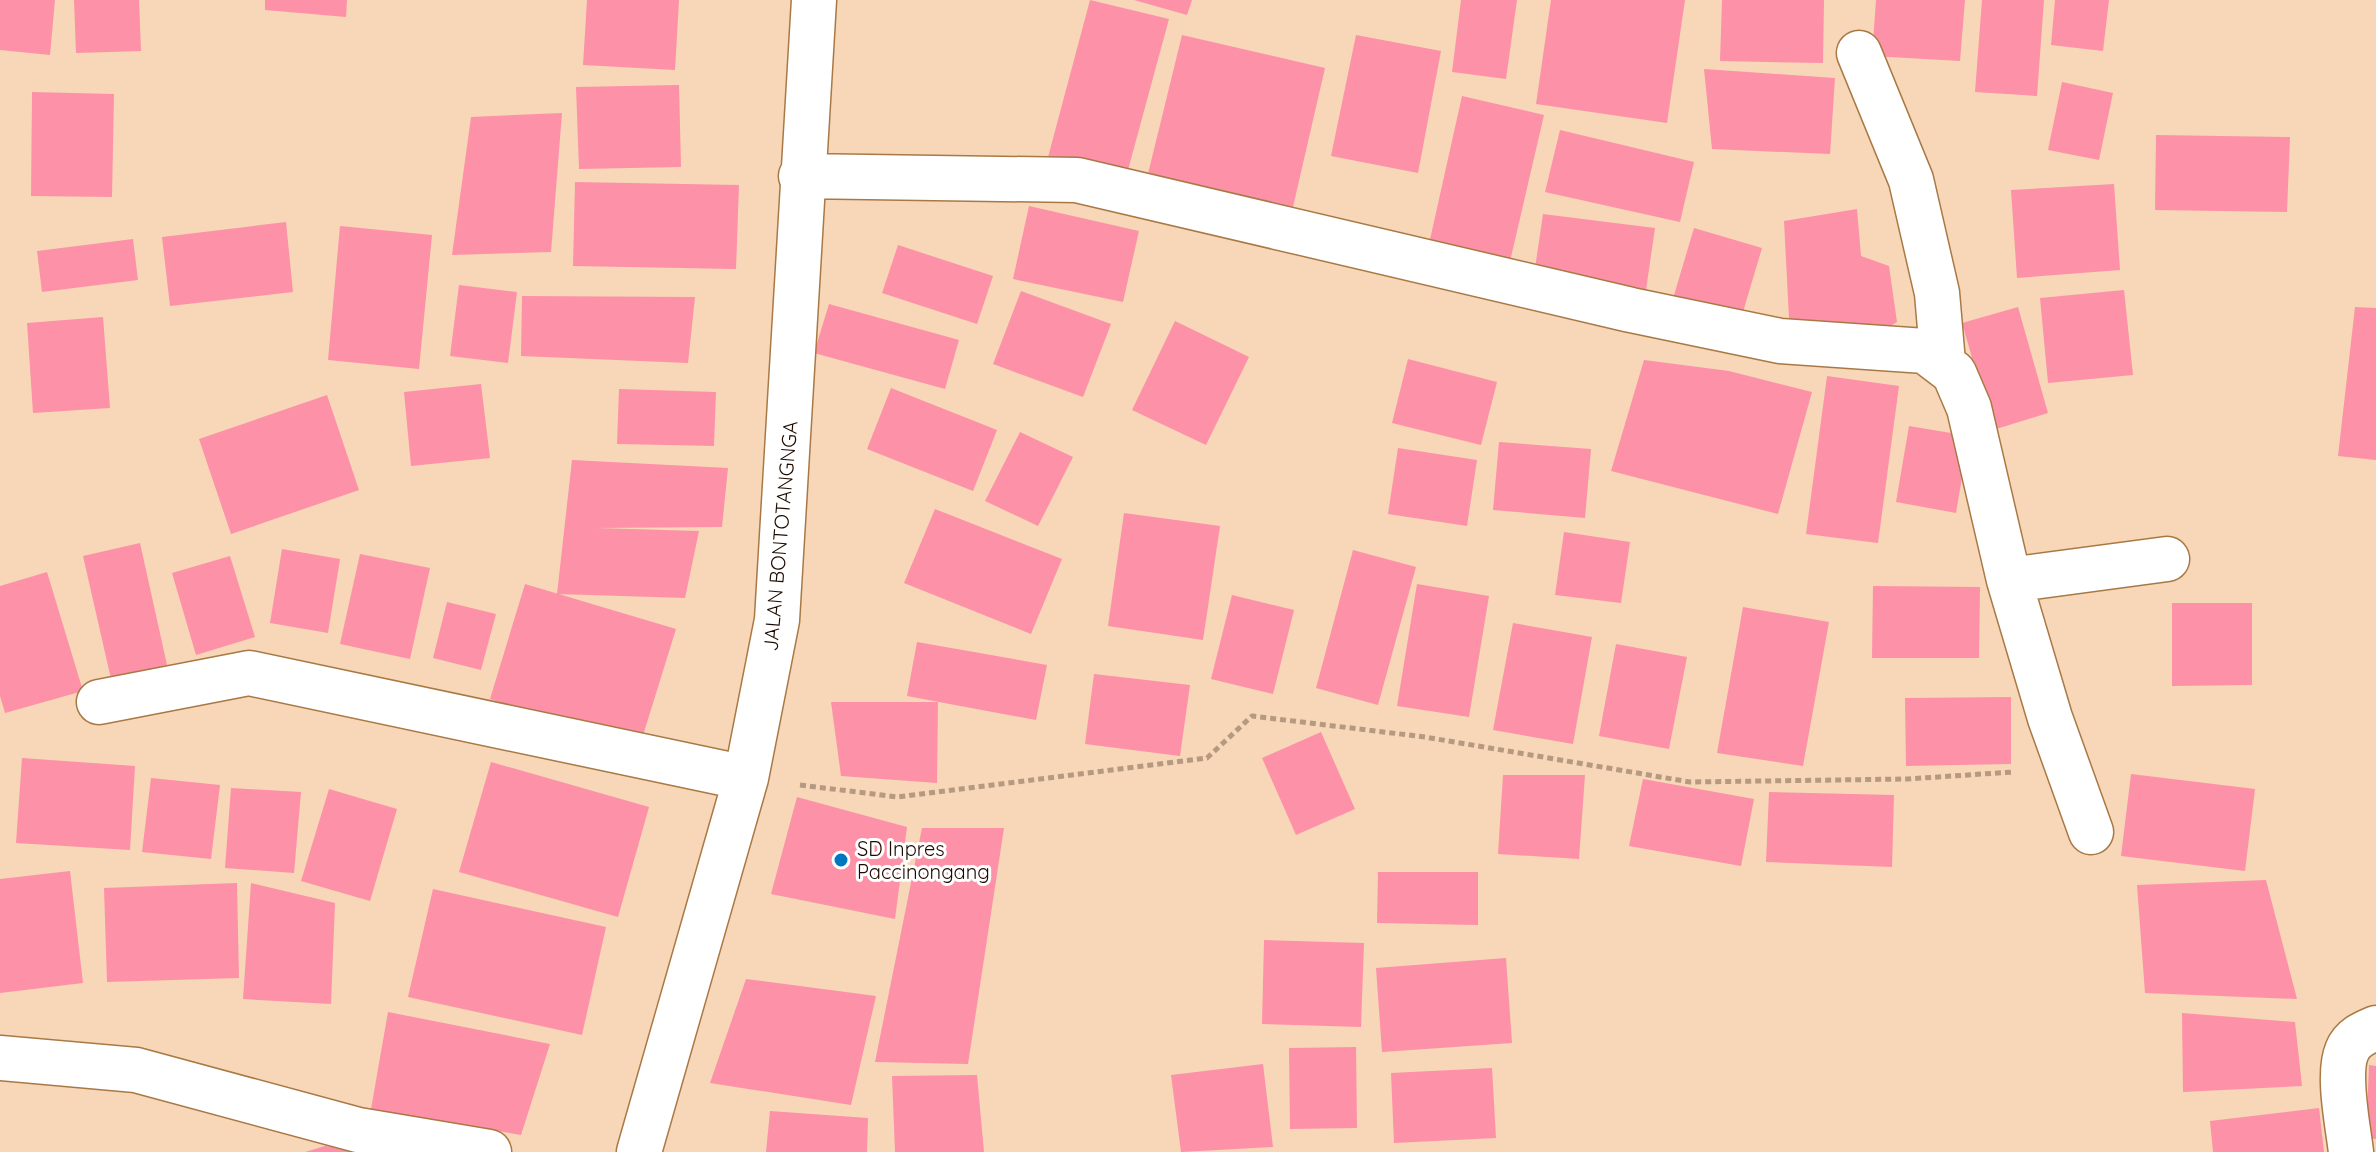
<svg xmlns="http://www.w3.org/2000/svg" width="2376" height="1152" viewBox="0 0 2376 1152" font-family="Quicksand,sans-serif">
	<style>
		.building { fill: #fd91a8 }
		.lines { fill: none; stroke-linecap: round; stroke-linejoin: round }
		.minor-casing { stroke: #a97945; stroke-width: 47 }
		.path { stroke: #b59a81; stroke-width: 5; stroke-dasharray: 6 4; stroke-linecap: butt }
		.minor { stroke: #fff; stroke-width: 44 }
		.poi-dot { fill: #0277c1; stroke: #fff; stroke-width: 3 }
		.labels { text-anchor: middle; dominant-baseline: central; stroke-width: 6; stroke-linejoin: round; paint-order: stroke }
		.street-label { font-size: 20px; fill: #1d0b00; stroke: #fff }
		.poi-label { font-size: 20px; fill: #1d0b00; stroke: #fff; text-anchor: start }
	</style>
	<rect width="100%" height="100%" fill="#f7d7b8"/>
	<path class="building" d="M 0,0 L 55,0 L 50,55 L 0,50 Z
		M 74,0 L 139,0 L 141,51 L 76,53 Z
		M 265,0 L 347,0 L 346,17 L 265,10 Z
		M 587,0 L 679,0 L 675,70 L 583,65 Z
		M 1090,0 L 1169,19 L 1125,181 L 1047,161 Z
		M 1134,0 L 1192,0 L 1187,15 Z
		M 1461,0 L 1517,0 L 1506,79 L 1452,72 Z
		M 1551,0 L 1685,0 L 1667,123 L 1536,104 Z
		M 1722,0 L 1824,0 L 1823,63 L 1720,61 Z
		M 1876,0 L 1965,0 L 1960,61 L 1872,56 Z
		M 1982,0 L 2044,0 L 2037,96 L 1975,92 Z
		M 2055,0 L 2109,0 L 2103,51 L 2051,45 Z
		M 1182,35 L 1325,68 L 1290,220 L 1145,186 Z
		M 1356,35 L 1441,51 L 1418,173 L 1331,156 Z
		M 1704,69 L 1835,78 L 1830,154 L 1712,149 Z
		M 2062,82 L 2113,93 L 2099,160 L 2048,150 Z
		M 679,85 L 681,167 L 579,169 L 576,87 Z
		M 32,92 L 114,94 L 112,197 L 31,196 Z
		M 1462,96 L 1544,115 L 1508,270 L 1427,253 Z
		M 562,113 L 551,252 L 452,255 L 471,117 Z
		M 1560,130 L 1694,162 L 1680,222 L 1545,192 Z
		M 2156,135 L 2290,137 L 2287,212 L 2155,210 Z
		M 575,182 L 739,185 L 736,269 L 573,266 Z
		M 2114,184 L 2120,270 L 2017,278 L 2011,190 Z
		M 1029,206 L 1139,231 L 1123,302 L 1013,279 Z
		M 1857,209 L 1861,256 L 1889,266 L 1897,322 L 1878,334 L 1790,338 L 1784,221 Z
		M 1543,214 L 1655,228 L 1645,297 L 1533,282 Z
		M 286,222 L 293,292 L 170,306 L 162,237 Z
		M 340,226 L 432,235 L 419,369 L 328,360 Z
		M 1694,228 L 1762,248 L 1740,322 L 1672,302 Z
		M 133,239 L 138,280 L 42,292 L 37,251 Z
		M 898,245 L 993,276 L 977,324 L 882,293 Z
		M 459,285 L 517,292 L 508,363 L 450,356 Z
		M 2124,290 L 2133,375 L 2048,383 L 2040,298 Z
		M 1021,291 L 1111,324 L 1083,397 L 993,364 Z
		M 522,296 L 695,297 L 688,363 L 521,356 Z
		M 829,304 L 959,340 L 945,389 L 814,353 Z
		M 2018,307 L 2048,413 L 1993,430 L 1962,323 Z
		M 2355,307 L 2376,308 L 2376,460 L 2338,456 Z
		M 103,317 L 110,408 L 33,413 L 27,323 Z
		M 1175,321 L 1249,357 L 1206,445 L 1132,410 Z
		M 1408,359 L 1497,382 L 1481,445 L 1392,423 Z
		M 1644,360 L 1729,371 L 1812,392 L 1778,514 L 1611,471 Z
		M 1827,376 L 1899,386 L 1878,543 L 1806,534 Z
		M 481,384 L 490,458 L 411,466 L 404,392 Z
		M 891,388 L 997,430 L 973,491 L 867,449 Z
		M 619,389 L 716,392 L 714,446 L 617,444 Z
		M 327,395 L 359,490 L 231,534 L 199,439 Z
		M 1909,426 L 1969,436 L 1956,513 L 1896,502 Z
		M 1020,432 L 1073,457 L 1038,526 L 985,501 Z
		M 1499,442 L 1591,449 L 1585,518 L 1493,510 Z
		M 1398,448 L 1477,460 L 1467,526 L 1388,514 Z
		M 572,460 L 728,468 L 722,527 L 596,528 L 699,531 L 685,598 L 557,594 Z
		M 935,509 L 1062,559 L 1031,634 L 904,583 Z
		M 1124,513 L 1220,526 L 1203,640 L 1108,626 Z
		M 1564,532 L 1630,542 L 1621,603 L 1555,595 Z
		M 140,543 L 167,665 L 111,679 L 83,556 Z
		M 282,549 L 340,559 L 328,633 L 270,623 Z
		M 1353,550 L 1416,567 L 1378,705 L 1316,688 Z
		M 360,554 L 430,568 L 410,659 L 340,644 Z
		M 230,556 L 255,637 L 196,655 L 172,573 Z
		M 47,572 L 83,691 L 5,713 L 0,696 L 0,586 Z
		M 525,584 L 676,629 L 640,745 L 490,699 Z
		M 1417,584 L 1489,596 L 1469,717 L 1397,706 Z
		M 1873,586 L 1980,587 L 1979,658 L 1872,658 Z
		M 1232,595 L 1294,610 L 1273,694 L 1211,679 Z
		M 447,602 L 496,614 L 481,670 L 433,658 Z
		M 2172,603 L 2252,603 L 2252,685 L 2172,686 Z
		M 1743,607 L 1829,622 L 1803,766 L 1717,753 Z
		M 1513,623 L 1592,637 L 1573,744 L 1493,730 Z
		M 917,642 L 1047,665 L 1036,720 L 907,696 Z
		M 1616,644 L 1687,657 L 1669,749 L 1599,736 Z
		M 1094,674 L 1190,685 L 1180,756 L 1085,744 Z
		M 2011,697 L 2011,764 L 1906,766 L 1905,698 Z
		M 831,702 L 938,702 L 937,783 L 841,776 Z
		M 1321,732 L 1355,809 L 1296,835 L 1262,758 Z
		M 22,758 L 135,766 L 130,850 L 16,843 Z
		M 491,762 L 649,807 L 618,917 L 459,872 Z
		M 2131,774 L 2255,789 L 2245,871 L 2121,856 Z
		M 1503,775 L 1585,775 L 1579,859 L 1498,854 Z
		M 151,778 L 220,785 L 211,859 L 142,852 Z
		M 1643,779 L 1754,799 L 1741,866 L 1629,846 Z
		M 231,788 L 301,792 L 294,873 L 225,868 Z
		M 329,789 L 397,809 L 370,901 L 301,881 Z
		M 1769,792 L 1894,795 L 1892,867 L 1766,862 Z
		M 797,797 L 907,827 L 895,919 L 771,894 Z
		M 922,828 L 1004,828 L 968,1064 L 875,1062 Z
		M 70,871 L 83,983 L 0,993 L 0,879 Z
		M 1378,872 L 1478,872 L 1478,925 L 1377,923 Z
		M 2266,880 L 2297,999 L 2145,993 L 2137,885 Z
		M 237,883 L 239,978 L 107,982 L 104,888 Z
		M 251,883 L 335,903 L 331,1004 L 243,999 Z
		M 433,889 L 606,927 L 582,1035 L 408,997 Z
		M 1264,940 L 1364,943 L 1361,1027 L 1262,1024 Z
		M 1506,958 L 1512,1043 L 1382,1052 L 1376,968 Z
		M 746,979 L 876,996 L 851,1105 L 710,1083 Z
		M 388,1012 L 550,1044 L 521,1135 L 371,1109 Z
		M 2182,1013 L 2295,1022 L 2302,1086 L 2183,1092 Z
		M 1356,1047 L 1357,1128 L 1290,1129 L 1289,1048 Z
		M 1263,1064 L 1273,1147 L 1181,1152 L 1171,1075 Z
		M 2369,1065 L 2376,1066 L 2376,1139 L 2366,1139 Z
		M 1492,1068 L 1496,1138 L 1394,1143 L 1391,1073 Z
		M 977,1075 L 984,1152 L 895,1152 L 892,1076 Z
		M 2319,1108 L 2324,1152 L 2213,1152 L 2210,1121 Z
		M 770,1111 L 868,1118 L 867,1152 L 766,1152 Z
		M 325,1146 L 356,1150 L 356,1152 L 305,1152 Z"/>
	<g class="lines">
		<g class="minor-casing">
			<path id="minor" d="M 1859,53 L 1911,180 L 1937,293 L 1943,363
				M 801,176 L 1077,180 L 1631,310 L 1780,341 L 1925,351 L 1954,373 L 1969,408 L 2009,580 L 2050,718 L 2091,832
				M 2009,580 L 2167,559
				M 99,702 L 249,673 L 746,778
				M 0,1058 L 136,1070 L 358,1130 L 489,1152
				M 639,1152 L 746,778 L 777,620 L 814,0
				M 2351,1152 C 2348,1126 2337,1074 2347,1051 C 2352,1038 2364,1033 2376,1028"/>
		</g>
		<path class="path" d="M 800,785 L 898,797 L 1207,758 L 1252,716 L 1425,737 L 1690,782 L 1907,779 L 2013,772"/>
		<use href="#minor" class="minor"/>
	</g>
	<circle class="poi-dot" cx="841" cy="860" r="8"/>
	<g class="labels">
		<g class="street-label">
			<text transform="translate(780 536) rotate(-85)">JALAN BONTOTANGNGA</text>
		</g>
		<g class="poi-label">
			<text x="857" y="848">SD Inpres<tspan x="857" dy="23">Paccinongang</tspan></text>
		</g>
	</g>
</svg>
